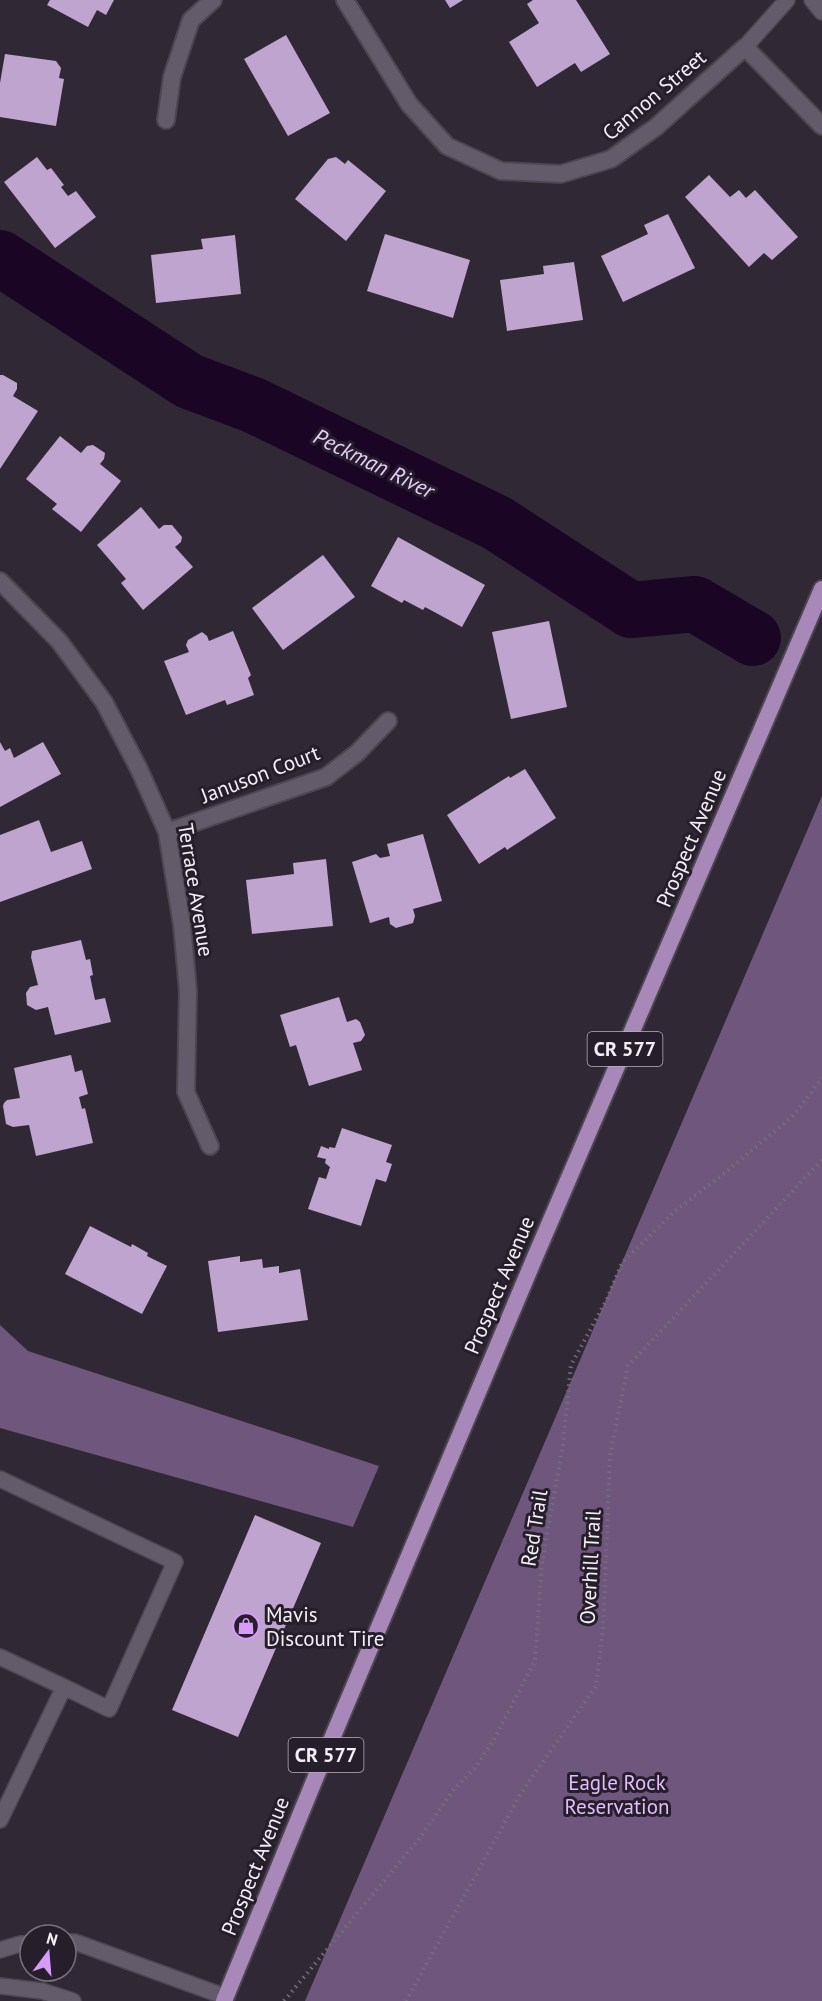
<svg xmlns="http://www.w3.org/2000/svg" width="822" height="2001" viewBox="0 0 822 2001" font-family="'PT Sans',sans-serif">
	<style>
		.forest { fill: #6f567d }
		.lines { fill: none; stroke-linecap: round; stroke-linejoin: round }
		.river { stroke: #1a0525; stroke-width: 56 }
		.building { fill: #bfa4cf }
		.service-casing { stroke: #4d4651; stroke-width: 18 }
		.minor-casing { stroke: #4d4651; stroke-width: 20 }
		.primary-casing { stroke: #4d4651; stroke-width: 20 }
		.path { stroke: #756f7a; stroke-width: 4; stroke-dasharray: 1.5 4.5; stroke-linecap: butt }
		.service { stroke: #635b69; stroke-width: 15 }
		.minor { stroke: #635b69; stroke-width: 16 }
		.primary { stroke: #a788b9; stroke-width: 16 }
		.labels { text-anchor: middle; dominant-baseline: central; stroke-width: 6; stroke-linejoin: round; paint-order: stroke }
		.shield { fill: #261f2b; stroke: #b6b1ba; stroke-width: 1.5 }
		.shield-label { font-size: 20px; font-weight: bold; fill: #f4eff7 }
		.street-label { font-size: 21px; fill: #f4eff7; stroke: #261f2b }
		.poi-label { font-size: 21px; fill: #f4eff7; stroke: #261f2b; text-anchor: start }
		.park-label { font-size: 21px; fill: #e5bcfd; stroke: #261f2b }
		.water-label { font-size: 22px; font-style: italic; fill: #ebcbff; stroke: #261f2b }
	</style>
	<rect width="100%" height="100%" fill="#302935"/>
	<path class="forest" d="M 822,796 L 822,2001 L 305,2001 Z
		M 0,1325 L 28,1351 L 379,1466 L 353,1527 L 0,1428 Z"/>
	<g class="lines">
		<path class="river" d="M 0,258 L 189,381 L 253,405 L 497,523 L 631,610 L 695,604 L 753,638"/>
	</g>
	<path class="building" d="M 50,0 L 114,0 L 106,15 L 97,10 L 88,27 L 47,5 Z
		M 445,0 L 463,0 L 450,8 Z
		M 533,0 L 576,0 L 610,54 L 581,72 L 575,63 L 537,87 L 509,42 L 539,23 L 527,4 Z
		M 286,35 L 330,113 L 288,136 L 244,59 Z
		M 5,54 L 56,61 L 61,68 L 59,78 L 64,79 L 56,126 L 0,117 L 0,83 Z
		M 37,157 L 47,170 L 51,168 L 64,185 L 61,187 L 68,196 L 76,191 L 96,217 L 55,248 L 4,182 Z
		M 336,157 L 345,164 L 348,160 L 386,191 L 346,241 L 295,199 L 328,159 Z
		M 709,175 L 730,197 L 739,190 L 746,198 L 755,190 L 798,237 L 772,260 L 764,253 L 749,267 L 685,197 Z
		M 668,214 L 695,268 L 623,302 L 601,256 L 648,234 L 644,225 Z
		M 385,234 L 470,260 L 453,318 L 367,291 Z
		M 235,235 L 241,294 L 156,303 L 151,255 L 203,249 L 201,239 Z
		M 574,262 L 583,320 L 507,331 L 500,280 L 544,274 L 543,266 Z
		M 0,375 L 3,375 L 17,383 L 17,389 L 13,396 L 38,411 L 0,469 Z
		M 60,436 L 81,453 L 87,446 L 93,445 L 105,453 L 104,459 L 100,464 L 121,481 L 81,532 L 52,509 L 57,504 L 26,479 Z
		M 141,507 L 159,529 L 164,525 L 172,525 L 182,537 L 181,542 L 175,547 L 193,567 L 143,610 L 121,583 L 126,579 L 97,545 Z
		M 398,537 L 485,585 L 462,627 L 425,607 L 423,610 L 404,600 L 402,603 L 371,586 Z
		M 323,555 L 355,597 L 283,650 L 252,608 Z
		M 549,621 L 567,707 L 511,719 L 492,632 Z
		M 233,631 L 251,675 L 248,678 L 254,695 L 227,705 L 225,700 L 186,715 L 164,661 L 189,652 L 186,645 L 188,640 L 202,632 L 207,636 L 209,641 Z
		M 0,742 L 5,751 L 10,748 L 14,758 L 43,742 L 61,774 L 0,807 Z
		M 525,769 L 556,818 L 507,850 L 505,847 L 479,864 L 447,815 L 509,776 L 510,778 Z
		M 39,820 L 51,852 L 82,841 L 92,869 L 0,902 L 0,835 Z
		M 423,834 L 442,901 L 413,909 L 415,916 L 413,923 L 396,928 L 390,924 L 389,917 L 370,923 L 352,862 L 376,854 L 380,858 L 390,856 L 387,844 Z
		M 326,859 L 333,926 L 252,934 L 246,880 L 294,874 L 293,863 Z
		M 81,940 L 86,960 L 90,959 L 93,975 L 90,976 L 95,1000 L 105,998 L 111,1022 L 55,1035 L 48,1007 L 36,1010 L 27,1005 L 26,993 L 30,987 L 38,985 L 31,957 L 32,951 Z
		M 339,997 L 347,1022 L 356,1019 L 360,1022 L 365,1035 L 361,1041 L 353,1043 L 362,1070 L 309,1086 L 296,1045 L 290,1047 L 280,1015 Z
		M 71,1055 L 75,1072 L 82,1070 L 88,1094 L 79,1097 L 82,1109 L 85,1108 L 93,1143 L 36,1156 L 29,1125 L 13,1127 L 6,1124 L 3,1106 L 4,1103 L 7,1100 L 20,1098 L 14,1068 Z
		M 342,1128 L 392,1145 L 386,1162 L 392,1164 L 386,1182 L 376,1179 L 361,1226 L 308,1209 L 319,1177 L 326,1179 L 330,1167 L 325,1163 L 326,1159 L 317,1157 L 321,1146 L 329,1149 L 329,1147 L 335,1148 Z
		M 90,1226 L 131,1247 L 132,1244 L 148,1253 L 147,1256 L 167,1266 L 142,1314 L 65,1274 Z
		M 240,1256 L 240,1262 L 262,1259 L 263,1268 L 279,1266 L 279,1273 L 300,1269 L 308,1320 L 218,1332 L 208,1261 Z
		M 255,1515 L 321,1543 L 238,1737 L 172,1710 Z"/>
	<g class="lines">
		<g class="service-casing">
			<path id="service" d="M 812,0 L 822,12
				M 745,47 L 787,0
				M 0,1479 L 175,1562 L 109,1709 L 64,1687
				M 0,1657 L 64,1687 L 0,1820
				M 66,1942 L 75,1942 L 226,1997
				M 0,1950 L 20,1944 L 30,1944
				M 0,1986 L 42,1991 L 73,2001"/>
		</g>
		<g class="minor-casing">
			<path id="minor" d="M 345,0 L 409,104 L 447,146 L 501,171 L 561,174 L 611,159 L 656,127 L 745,47 L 822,126
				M 166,120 L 172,77 L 191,20 L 213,0
				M 0,581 L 59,641 L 104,702 L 139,769 L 167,832 L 182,925 L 188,991 L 186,1092 L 210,1146
				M 167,832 L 326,777 L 357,753 L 388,721"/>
		</g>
		<g class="primary-casing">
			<path id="primary" d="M 224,2001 L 317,1774 L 535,1257 L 822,589"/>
		</g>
		<path class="path" d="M 284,2001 L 419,1839 L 454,1789 L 476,1767 L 493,1741 L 535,1661 L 542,1562 L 563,1445 L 571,1365 L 606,1301 L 622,1263 L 675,1211 L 726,1172 L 794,1115 L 822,1078
			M 406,2001 L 521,1793 L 596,1686 L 603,1629 L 610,1455 L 628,1366 L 822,1160"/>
		<use href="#service" class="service"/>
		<use href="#minor" class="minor"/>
		<use href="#primary" class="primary"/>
	</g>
	<defs>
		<g id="shop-ring" transform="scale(1.35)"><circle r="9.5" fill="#261f2b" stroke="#d79bf9" stroke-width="1.5"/><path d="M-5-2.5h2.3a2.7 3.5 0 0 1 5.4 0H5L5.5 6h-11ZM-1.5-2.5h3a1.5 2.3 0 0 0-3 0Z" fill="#d79bf9"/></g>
	</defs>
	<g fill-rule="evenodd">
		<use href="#shop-ring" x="246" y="1626"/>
	</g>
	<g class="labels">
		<g class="shield">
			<rect x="587.5" y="1032" width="75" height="34" rx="4.5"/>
			<rect x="288.5" y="1738" width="75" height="34" rx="4.5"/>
		</g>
		<g class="shield-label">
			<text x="625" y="1049">CR 577</text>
			<text x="326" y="1755">CR 577</text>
		</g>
		<g class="street-label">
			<text transform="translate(654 95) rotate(-40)">Cannon Street</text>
			<text transform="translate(260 774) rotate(-21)">Januson Court</text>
			<text transform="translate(691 838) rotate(-67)">Prospect Avenue</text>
			<text transform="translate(196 890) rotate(81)">Terrace Avenue</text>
			<text transform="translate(499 1285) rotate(-67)">Prospect Avenue</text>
			<text transform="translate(534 1528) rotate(-81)">Red Trail</text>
			<text transform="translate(590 1567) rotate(-87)">Overhill Trail</text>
			<text transform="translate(255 1866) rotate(-68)">Prospect Avenue</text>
		</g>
		<g class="poi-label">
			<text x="266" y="1614">Mavis<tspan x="266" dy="24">Discount Tire</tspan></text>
		</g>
		<g class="park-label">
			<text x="617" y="1782">Eagle Rock<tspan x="617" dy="24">Reservation</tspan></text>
		</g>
		<g class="water-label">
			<text transform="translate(374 463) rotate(26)">Peckman River</text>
		</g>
	</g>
	<g transform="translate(48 1953) rotate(16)"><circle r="28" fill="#261f2b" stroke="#78727d" stroke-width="1.5"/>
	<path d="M0-4.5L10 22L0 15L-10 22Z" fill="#d79bf9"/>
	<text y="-9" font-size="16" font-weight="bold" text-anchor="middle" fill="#f4eff7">N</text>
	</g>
</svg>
